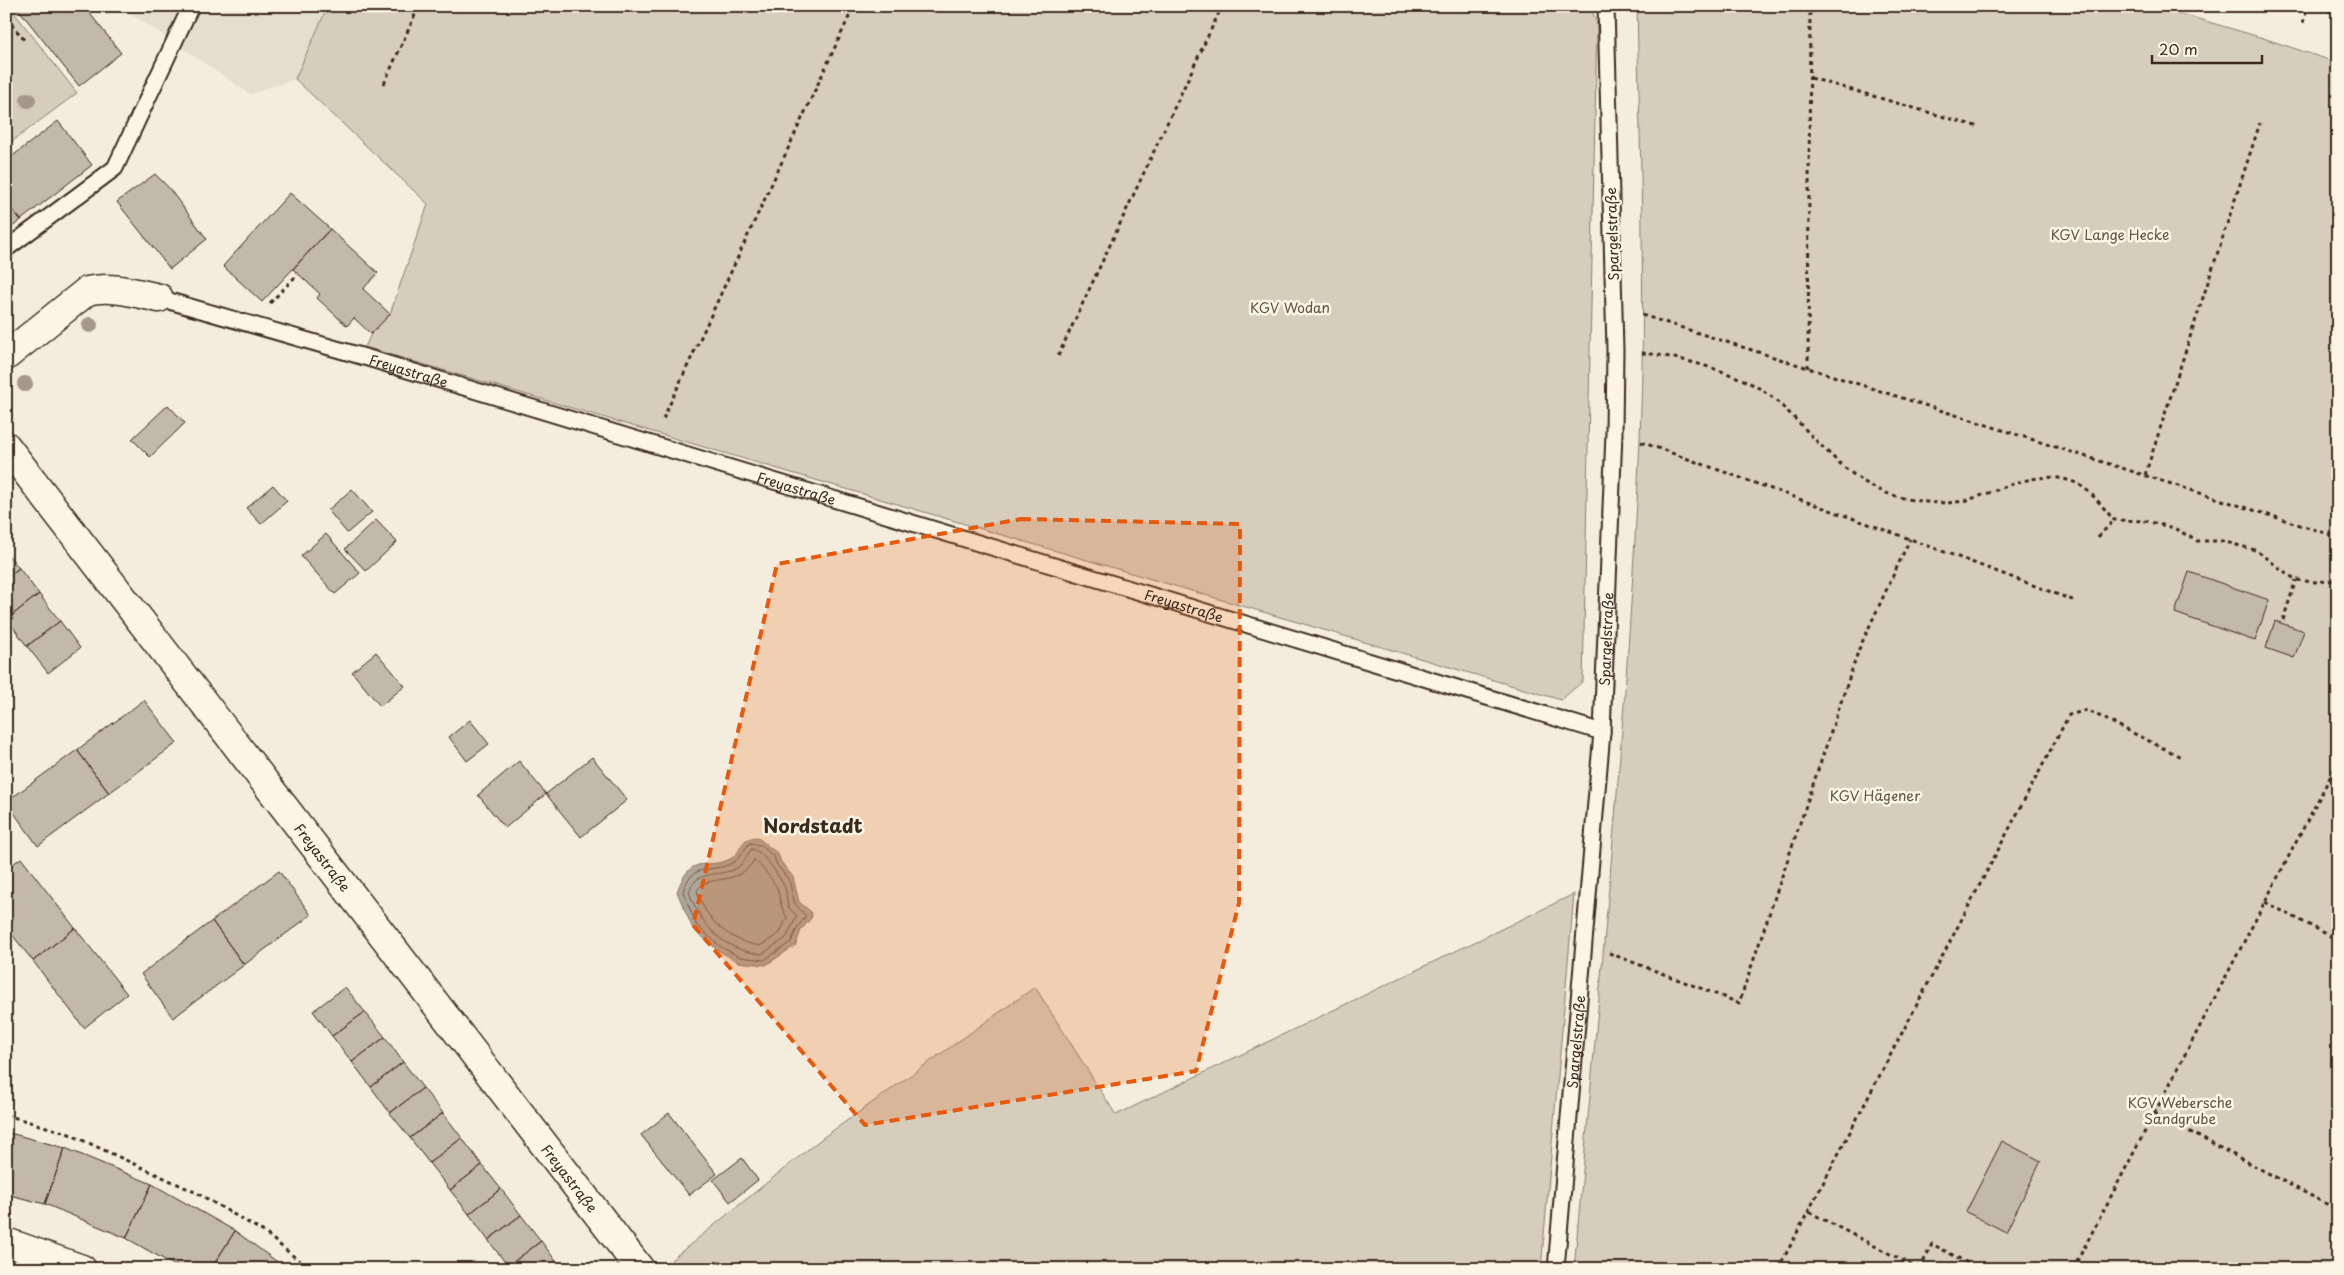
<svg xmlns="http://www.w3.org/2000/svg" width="2344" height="1275" viewBox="0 0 2344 1275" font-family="'Playpen Sans',sans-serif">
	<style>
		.built { fill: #e5ddce }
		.green { fill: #d6cdbd; stroke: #887c6e }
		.water { fill: #b0a596; stroke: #817466 }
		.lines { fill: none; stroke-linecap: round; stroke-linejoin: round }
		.shore { stroke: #6a5b4e; stroke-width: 1 }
		.building { fill: #c3b9aa; stroke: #3b2a1e }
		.lane-casing { stroke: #3b2a1e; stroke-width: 19 }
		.street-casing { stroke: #3b2a1e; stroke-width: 31 }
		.path { stroke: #3b2a1e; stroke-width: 3; stroke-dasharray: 4 4; stroke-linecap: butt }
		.lane { stroke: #fcf5e5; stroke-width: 15 }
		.street { stroke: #fcf5e5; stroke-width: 28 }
		.tree { fill: #a4988a }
		.marked { fill: #e8590c; fill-opacity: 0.2; stroke: #e8590c; stroke-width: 4; stroke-dasharray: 10 6; stroke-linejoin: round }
		.labels { text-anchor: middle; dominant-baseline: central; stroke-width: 5; stroke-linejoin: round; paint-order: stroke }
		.street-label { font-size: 14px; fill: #3b2a1e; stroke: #fcf5e5 }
		.park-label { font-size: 14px; fill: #625346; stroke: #fcf5e5 }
		.district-label { font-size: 19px; font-weight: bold; fill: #3b2a1e; stroke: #fcf5e5 }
	</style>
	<rect width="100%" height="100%" fill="#f4eddd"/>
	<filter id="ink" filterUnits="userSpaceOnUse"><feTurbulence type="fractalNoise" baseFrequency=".02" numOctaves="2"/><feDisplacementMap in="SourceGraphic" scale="10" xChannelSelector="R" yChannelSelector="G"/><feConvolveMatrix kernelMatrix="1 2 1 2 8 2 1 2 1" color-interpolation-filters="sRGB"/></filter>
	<g filter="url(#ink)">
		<path class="built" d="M 120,6 L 328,6 L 295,79 L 250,94 Z"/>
		<path class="green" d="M 6,6 L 9,6 L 77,93 L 6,146 Z
			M 328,6 L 1590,6 L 1597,24 L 1583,681 L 1561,700 L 365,347 L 371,334 L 390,314 L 428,204 L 295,79 Z
			M 1637,6 L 2154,6 L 2263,38 L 2338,63 L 2338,1269 L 1574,1269 C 1599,992 1628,716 1640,439 C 1646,295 1640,150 1637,6 Z
			M 1574,894 L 1541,1269 L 678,1269 L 671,1260 L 821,1139 L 1035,987 L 1116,1115 Z"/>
		<path class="water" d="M 757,837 L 778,854 L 781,862 L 793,877 L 799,902 L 811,912 L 812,917 L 801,930 L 796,945 L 766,965 L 738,962 L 719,951 L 693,929 L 677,892 C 691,850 709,872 732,858 C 744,850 737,839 757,837 Z"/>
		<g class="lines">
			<path class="shore" d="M 750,843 L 761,845 L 774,857 L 777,865 L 789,880 L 795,904 L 806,916 L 797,928 L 791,942 L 764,960 L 740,957 L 721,947 L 697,926 L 683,892 C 691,861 712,874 732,863 C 741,859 743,849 750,843 Z
				M 752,849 C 762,850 778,875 783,884 C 788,891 785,900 789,908 C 791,911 795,913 797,916 L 786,938 L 762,954 C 724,951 701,926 689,892 C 696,868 720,878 737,868 C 745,863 746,855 752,849 Z
				M 754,860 C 758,861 777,885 778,891 C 780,901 781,908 787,917 L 780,933 L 760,946 C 729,941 706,921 697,891 C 705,873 738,888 754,860 Z"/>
		</g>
		<path class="building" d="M 16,6 L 84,6 L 121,53 L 79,86 Z
			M 58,121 L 92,165 L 21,220 L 6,202 L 6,161 Z
			M 155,174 L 168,187 L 207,239 L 170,269 L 117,202 Z
			M 290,193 L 330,229 L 262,302 L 223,266 Z
			M 6,202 L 21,220 L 6,232 Z
			M 330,229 L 378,273 L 363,289 L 390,314 L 371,334 L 354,318 L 347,326 L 317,298 L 320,294 L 293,269 Z
			M 168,405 L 185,423 L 150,457 L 132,439 Z
			M 273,485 L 287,501 L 261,524 L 246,508 Z
			M 352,489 L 372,512 L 347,533 L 328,510 Z
			M 376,520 L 397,542 L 366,571 L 345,549 Z
			M 326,534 L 360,573 L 335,594 L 301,556 Z
			M 6,552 L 19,568 L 6,578 Z
			M 19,568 L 39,594 L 7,619 L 6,578 Z
			M 2189,572 L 2269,600 L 2255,641 L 2175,613 Z
			M 39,594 L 60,621 L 27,646 L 7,619 Z
			M 60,621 L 80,648 L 48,673 L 27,646 Z
			M 2275,621 L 2304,631 L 2294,658 L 2266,648 Z
			M 376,652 L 405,686 L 380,706 L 352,672 Z
			M 144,700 L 177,743 L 109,793 L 77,750 Z
			M 470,720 L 489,744 L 467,761 L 449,737 Z
			M 77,750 L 109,793 L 38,846 L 6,802 Z
			M 592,757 L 627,800 L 581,837 L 546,794 Z
			M 519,761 L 546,794 L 505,828 L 478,795 Z
			M 21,858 L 75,928 L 33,961 L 6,927 L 6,869 Z
			M 279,871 L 311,915 L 244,965 L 212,921 Z
			M 212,921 L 244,965 L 173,1018 L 141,974 Z
			M 75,928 L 127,994 L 84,1028 L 33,961 Z
			M 345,987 L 365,1012 L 332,1036 L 313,1011 Z
			M 365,1012 L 385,1037 L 352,1062 L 332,1036 Z
			M 385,1037 L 403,1062 L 371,1087 L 352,1062 Z
			M 403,1062 L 423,1088 L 390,1113 L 371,1087 Z
			M 423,1088 L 443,1113 L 410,1138 L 390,1113 Z
			M 443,1113 L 462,1138 L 429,1163 L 410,1138 Z
			M 669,1113 L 717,1174 L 689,1195 L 641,1135 Z
			M 6,1132 L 65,1148 L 45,1204 L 6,1194 Z
			M 462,1138 L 482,1165 L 450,1190 L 429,1163 Z
			M 2002,1141 L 2041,1161 L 2006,1232 L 1966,1212 Z
			M 65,1148 L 152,1184 L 126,1238 L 45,1204 Z
			M 742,1158 L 758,1180 L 730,1202 L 713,1180 Z
			M 482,1165 L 501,1189 L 469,1214 L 450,1190 Z
			M 152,1184 L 235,1231 L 211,1269 L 181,1269 L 126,1238 Z
			M 501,1189 L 521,1215 L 488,1240 L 469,1214 Z
			M 521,1215 L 541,1241 L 508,1266 L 488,1240 Z
			M 235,1231 L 287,1269 L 211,1269 Z
			M 541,1241 L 561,1268 L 510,1269 L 508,1266 Z"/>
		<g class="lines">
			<g class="lane-casing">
				<g id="lane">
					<path d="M 6,249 L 115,168 L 191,6"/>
					<path id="s1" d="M 159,298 L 368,358 L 1602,732"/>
					<path id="s2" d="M 1556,1269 L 1602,732 L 1614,433 L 1615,350 L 1606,6"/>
				</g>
			</g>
			<g class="street-casing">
				<g id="street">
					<path d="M 6,356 L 87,291 C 110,285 136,293 159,298"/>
					<path id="s3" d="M 6,446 L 640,1269"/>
					<path d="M 6,1242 L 82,1269"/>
				</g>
			</g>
			<path class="path" d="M 2304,6 L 2338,13
				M 6,18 L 26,42
				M 2303,23 L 2307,7
				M 1811,78 L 1979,127
				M 384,84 L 419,6
				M 270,303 L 298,274
				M 1642,315 L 2338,537
				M 1642,353 C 1678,356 1746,374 1773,398 C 1813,432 1846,484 1899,497 C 1919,502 1942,505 1963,501 C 2001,492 2036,466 2076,483 C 2091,490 2103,508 2114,520 L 2146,521 L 2174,528 L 2197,541 L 2222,541 L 2255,550 L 2296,580 L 2315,582 L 2338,580
				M 1058,356 L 1222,6
				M 1808,368 L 1810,6
				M 663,419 L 854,6
				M 1641,442 L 1910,539 L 2075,601
				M 2145,475 L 2260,123
				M 2098,537 L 2114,520
				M 2283,620 L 2296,580
				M 2265,902 L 2338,940
				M 1609,953 L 1739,1003 L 1859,649 L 1910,539
				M 2154,1113 L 2338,1210
				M 6,1115 L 67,1133 L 197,1193 L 264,1232 L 309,1269
				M 1809,1212 L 1919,1269
				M 1778,1269 L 2069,715 L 2087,710 L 2183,758
				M 1920,1269 L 1932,1244 L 1979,1269
				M 2073,1269 L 2338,762"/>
			<use href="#lane" class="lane"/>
			<use href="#street" class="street"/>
		</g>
		<g class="tree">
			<circle cx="28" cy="100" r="8"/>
			<circle cx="90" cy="325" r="8"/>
			<circle cx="25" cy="384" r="8"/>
		</g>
	</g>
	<path class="marked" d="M 1021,519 L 1240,524 L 1239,903 L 1196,1071 L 865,1125 L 693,925 L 777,564 Z"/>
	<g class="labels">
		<g class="street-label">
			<text transform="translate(1612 234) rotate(-92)">Spargelstraße</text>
			<text stroke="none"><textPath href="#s1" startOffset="260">Freyastraße</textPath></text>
			<text stroke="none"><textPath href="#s1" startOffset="665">Freyastraße</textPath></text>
			<text stroke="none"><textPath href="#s1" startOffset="1070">Freyastraße</textPath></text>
			<text stroke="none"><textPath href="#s2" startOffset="632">Spargelstraße</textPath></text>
			<text stroke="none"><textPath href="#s3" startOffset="519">Freyastraße</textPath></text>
			<text stroke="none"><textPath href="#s2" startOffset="228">Spargelstraße</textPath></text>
			<text stroke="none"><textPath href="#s3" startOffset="924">Freyastraße</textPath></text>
		</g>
		<g class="park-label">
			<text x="2110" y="234">KGV Lange Hecke</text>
			<text x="1290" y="307">KGV Wodan</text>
			<text x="1875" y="795">KGV Hägener</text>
			<text x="2180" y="1102">KGV Webersche<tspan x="2180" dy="16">Sandgrube</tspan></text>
		</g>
		<g class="district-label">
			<text x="813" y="825">Nordstadt</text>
		</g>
	</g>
	<rect width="2344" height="1275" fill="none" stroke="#fcf5e5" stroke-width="25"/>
	<rect x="12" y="12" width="2319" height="1250" fill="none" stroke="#3b2a1e" stroke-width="2" filter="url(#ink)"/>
	<path d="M2152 55v8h110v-8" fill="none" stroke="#3b2a1e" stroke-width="2.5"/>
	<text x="2159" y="55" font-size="15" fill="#3b2a1e" stroke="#fcf5e5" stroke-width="4" paint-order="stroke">20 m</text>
</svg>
